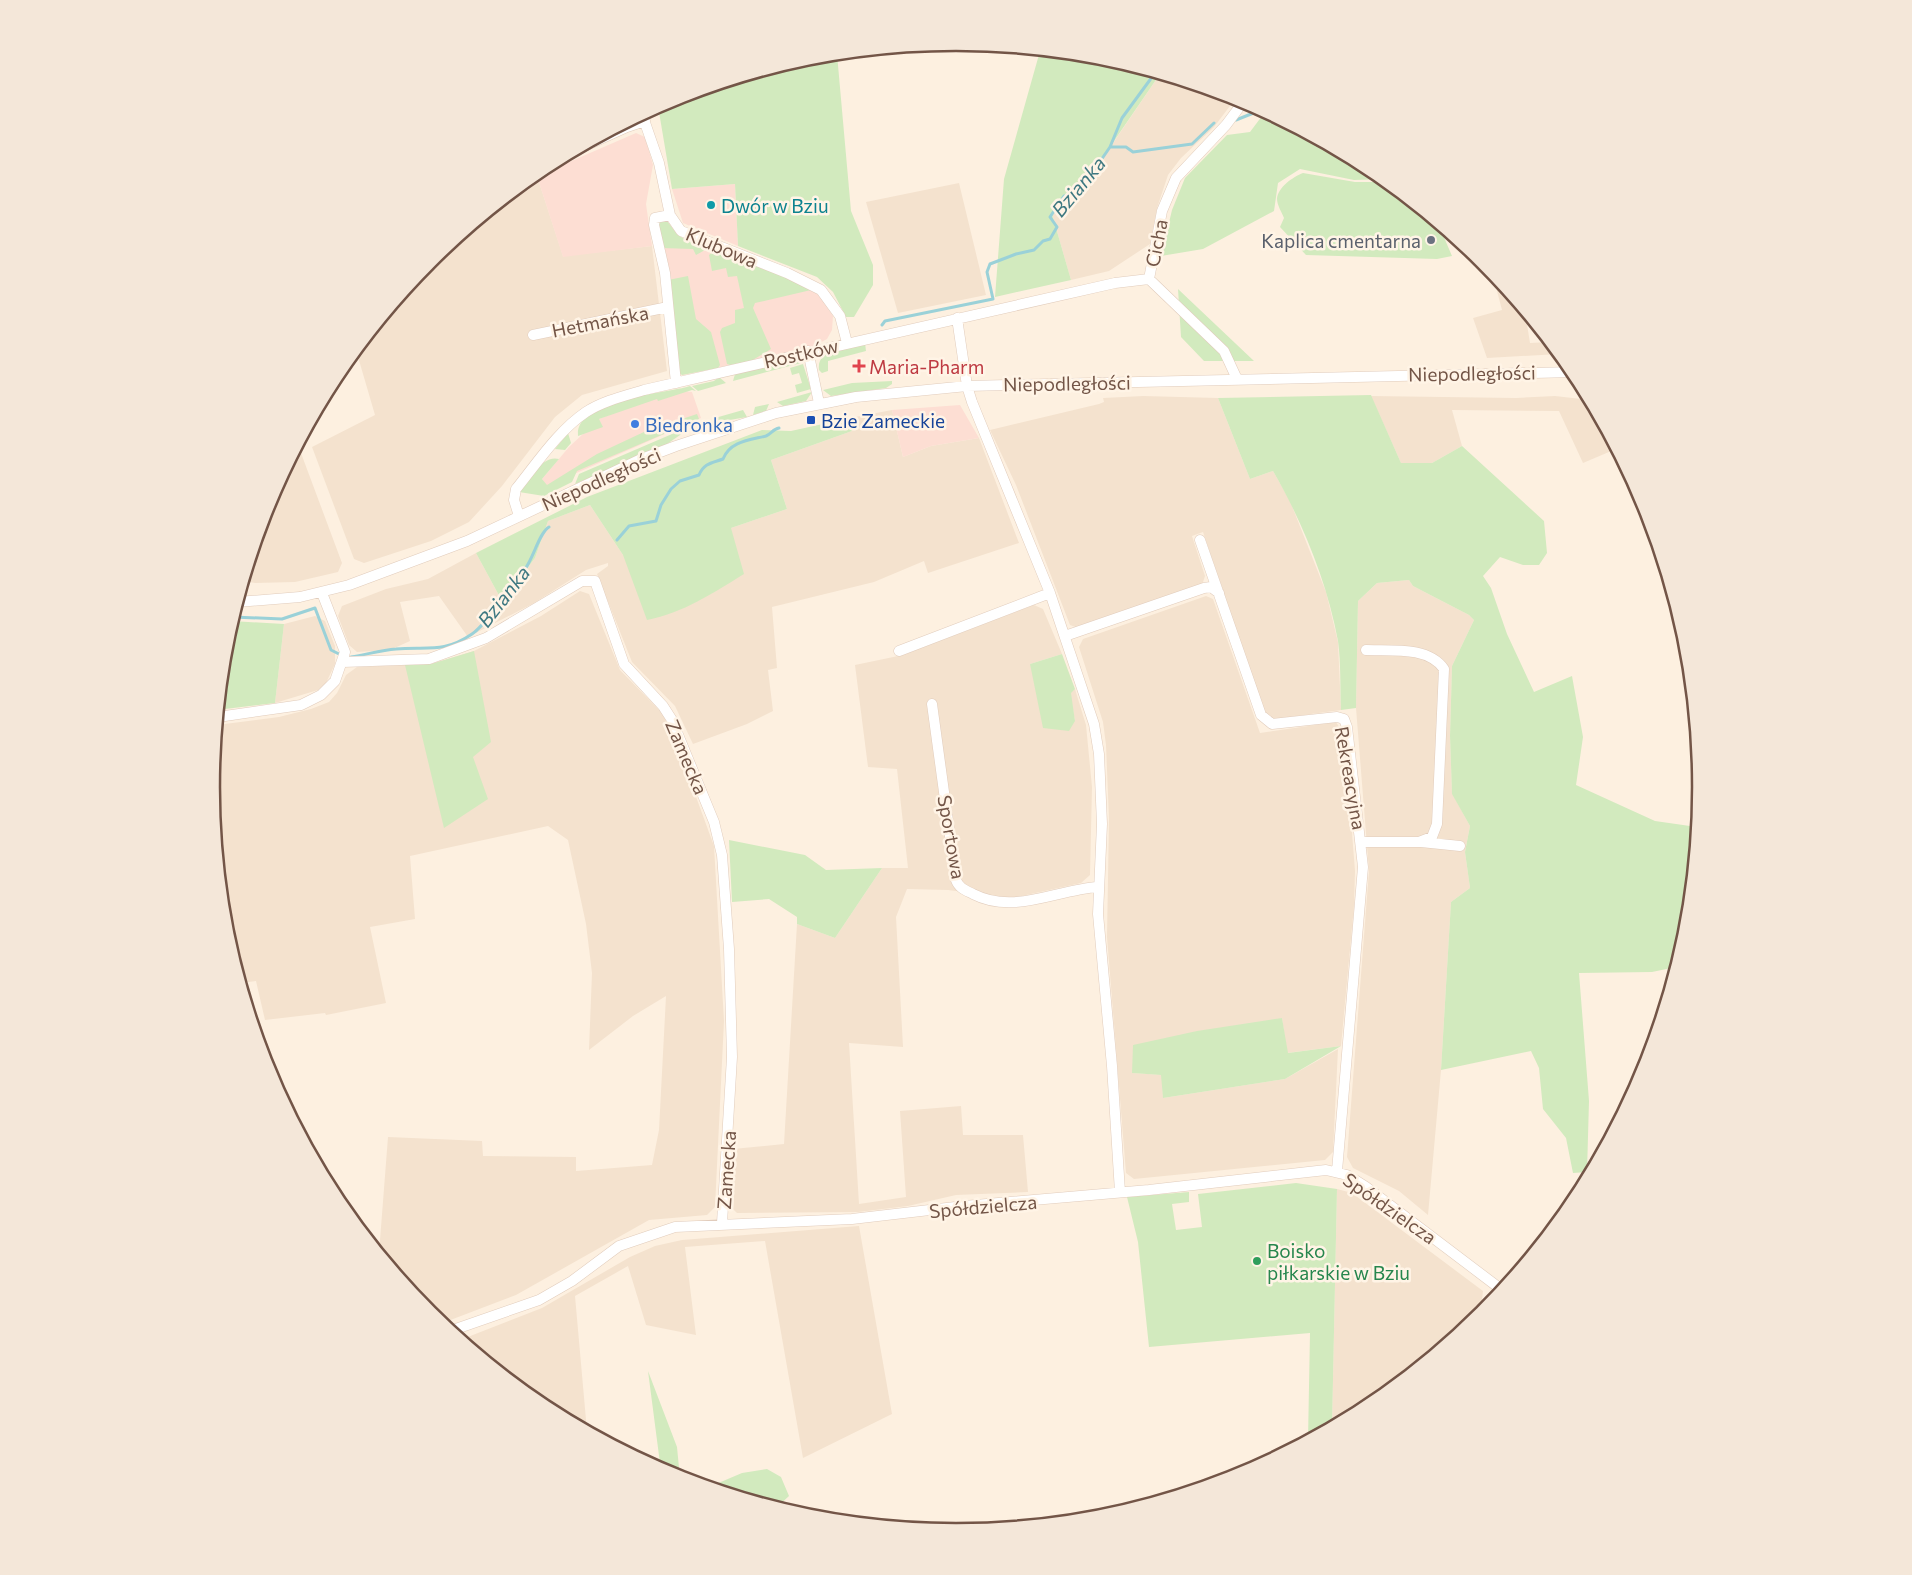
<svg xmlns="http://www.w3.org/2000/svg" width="1912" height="1575" viewBox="0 0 1912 1575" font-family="Commissioner,sans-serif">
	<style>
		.residential { fill: #f4e2ce }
		.commercial { fill: #fdded3 }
		.green { fill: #d2eabe }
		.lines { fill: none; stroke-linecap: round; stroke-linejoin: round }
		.stream { stroke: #9ad1d8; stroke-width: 3 }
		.minor-casing { stroke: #e1ccbc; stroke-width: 11 }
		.minor { stroke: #fff; stroke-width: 10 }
		.culture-dot { fill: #0f9aa8; stroke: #fff4e6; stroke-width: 2 }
		.worship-dot { fill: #6b7280; stroke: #fff4e6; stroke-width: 2 }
		.health-dot { fill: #e0444e; stroke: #fff4e6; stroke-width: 2 }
		.transit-dot { fill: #1a4fb4; stroke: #fff4e6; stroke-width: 2 }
		.shop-dot { fill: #3f7fe0; stroke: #fff4e6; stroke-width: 2 }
		.leisure-dot { fill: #2e9e5b; stroke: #fff4e6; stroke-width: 2 }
		.labels { text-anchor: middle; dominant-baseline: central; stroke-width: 5; stroke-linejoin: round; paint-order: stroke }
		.culture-label { font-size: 19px; fill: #0d838f; stroke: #fff4e6; text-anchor: start }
		.worship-label { font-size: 19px; fill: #5b616d; stroke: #fff4e6; text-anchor: end }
		.street-label { font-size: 19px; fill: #735547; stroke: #fff4e6 }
		.health-label { font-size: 19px; fill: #be3a42; stroke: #fff4e6; text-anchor: start }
		.transit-label { font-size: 19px; fill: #164399; stroke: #fff4e6; text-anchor: start }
		.shop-label { font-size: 19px; fill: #366cbe; stroke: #fff4e6; text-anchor: start }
		.leisure-label { font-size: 19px; fill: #27864d; stroke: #fff4e6; text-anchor: start }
		.water-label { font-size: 20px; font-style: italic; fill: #3e7881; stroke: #fff4e6 }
		.rim { fill: none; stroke: #735547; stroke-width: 2.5 }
	</style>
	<rect width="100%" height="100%" fill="#fdf0e0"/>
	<path class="residential" d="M 1160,74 L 1236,98 L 1214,127 L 1181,158 L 1168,175 L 1157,208 L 1150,244 L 1109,271 L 1071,280 L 1052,214 L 1063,200 L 1094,171 Z
		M 537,176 L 563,256 L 652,246 L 667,371 L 582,395 L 555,417 L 502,486 L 469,522 L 431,541 L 364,563 L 354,559 L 312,447 L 375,415 L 356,350 L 429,261 L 529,179 Z
		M 959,183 L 986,295 L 898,313 L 866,202 Z
		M 1492,272 L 1525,312 L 1530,343 L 1549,342 L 1559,354 L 1487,358 L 1473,318 L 1502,310 Z
		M 1143,396 L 1218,398 L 1250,479 L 1273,471 L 1290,501 L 1326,592 L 1338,642 L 1341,710 L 1274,719 L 1265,713 L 1203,532 L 1192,536 L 1205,576 L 1202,585 L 1078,628 L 1070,625 L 1016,485 L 990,430 L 1099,404 L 1104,402 L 1103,398 Z
		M 1371,396 L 1516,398 L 1555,396 L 1590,400 L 1616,449 L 1583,463 L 1559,411 L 1452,410 L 1462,446 L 1432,463 L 1401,463 Z
		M 892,410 L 903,457 L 931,446 L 979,438 L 1019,543 L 928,573 L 924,561 L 874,582 L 772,607 L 777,668 L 768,670 L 773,711 L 747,724 L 693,744 L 675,706 L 632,662 L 597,574 L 608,566 L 608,563 L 586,570 L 534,603 L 468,637 L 439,596 L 400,602 L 410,641 L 390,650 L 357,652 L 349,645 L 338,616 L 342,606 L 386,589 L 428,579 L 476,553 L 502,601 L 535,558 L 548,521 L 590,505 L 623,555 L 731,528 L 787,509 L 771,460 L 852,431 L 850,418 Z
		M 298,445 L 342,563 L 338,572 L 295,582 L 255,583 L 244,581 L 268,502 Z
		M 1409,580 L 1413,586 L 1469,615 L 1474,620 L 1452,666 L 1450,736 L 1452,793 L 1470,826 L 1465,852 L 1470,888 L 1451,902 L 1441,1070 L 1428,1215 L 1399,1191 L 1353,1168 L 1347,1157 L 1369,871 L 1356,708 L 1358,601 L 1377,583 Z
		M 580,591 L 589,594 L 620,670 L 662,713 L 676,742 L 714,846 L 724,1021 L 715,1207 L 707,1215 L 649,1220 L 516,1295 L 440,1324 L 429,1314 L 379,1253 L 388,1137 L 482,1141 L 483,1156 L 576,1157 L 576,1171 L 652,1165 L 659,1130 L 666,996 L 633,1016 L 589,1050 L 592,973 L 586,924 L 568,840 L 548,826 L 410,856 L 415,919 L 370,927 L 386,1003 L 326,1015 L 325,1013 L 265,1020 L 256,981 L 241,983 L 225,933 L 211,787 L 217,725 L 279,717 L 311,709 L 329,702 L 337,693 L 346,675 L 357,667 L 431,664 L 474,651 L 541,616 Z
		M 1206,596 L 1213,599 L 1260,733 L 1336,722 L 1341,730 L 1351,820 L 1355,871 L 1354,906 L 1341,1046 L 1287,1053 L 1282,1018 L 1133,1073 L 1162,1075 L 1163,1098 L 1285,1079 L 1338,1049 L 1333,1152 L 1325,1160 L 1134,1179 L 1126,1173 L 1107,937 L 1109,819 L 1106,745 L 1103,722 L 1079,647 L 1083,639 Z
		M 1034,605 L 1043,609 L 1062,654 L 1030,664 L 1075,721 L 1070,693 L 1075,689 L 1086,725 L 1092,787 L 1090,875 L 1081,883 L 1012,898 L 948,890 L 907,889 L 896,917 L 903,1047 L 849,1043 L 859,1204 L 906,1197 L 900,1111 L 961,1106 L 963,1135 L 1023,1135 L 1028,1192 L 956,1195 L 908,1206 L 858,1212 L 737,1213 L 730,1206 L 733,1149 L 784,1144 L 797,924 L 835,938 L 882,868 L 908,868 L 897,769 L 868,767 L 855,665 L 903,655 Z
		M 315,616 L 325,621 L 335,646 L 335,664 L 326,683 L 318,690 L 275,703 L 284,624 Z
		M 1337,1189 L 1352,1193 L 1483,1291 L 1480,1317 L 1370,1407 L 1332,1427 Z
		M 859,1226 L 892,1414 L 803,1458 L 765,1241 L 685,1247 L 696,1335 L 646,1325 L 628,1266 L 575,1296 L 587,1431 L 542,1407 L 460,1340 L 542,1308 L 630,1257 L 655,1246 L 682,1240 Z"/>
	<path class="commercial" d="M 636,133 L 645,137 L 653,165 L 646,204 L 652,246 L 563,257 L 537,176 Z
		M 735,184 L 738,246 L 683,223 L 672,189 Z
		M 658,219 L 667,221 L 678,235 L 686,240 L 765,269 L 817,292 L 833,316 L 832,330 L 827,339 L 814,346 L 778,355 L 682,375 Z
		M 682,391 L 692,392 L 701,418 L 547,486 L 542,479 L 569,447 L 599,419 L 631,406 Z
		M 960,405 L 979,438 L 931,446 L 903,457 L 892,410 Z"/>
	<path class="green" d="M 1040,51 L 1102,57 L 1160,74 L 1077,195 L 1063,200 L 1052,214 L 1071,280 L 995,297 L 1004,179 Z
		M 837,54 L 851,211 L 873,265 L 873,285 L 854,317 L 846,317 L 833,292 L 817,277 L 738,246 L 735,184 L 672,189 L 658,106 L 671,99 L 811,57 Z
		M 1265,112 L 1370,168 L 1384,179 L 1354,180 L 1300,169 L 1278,183 L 1274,211 L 1203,249 L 1161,256 L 1172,210 L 1185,178 L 1227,135 L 1250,132 Z
		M 1303,173 L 1355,182 L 1387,182 L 1433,220 L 1443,235 L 1452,256 L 1437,259 L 1306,255 L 1280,227 L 1284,218 C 1282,213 1277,205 1277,199 C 1278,187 1293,177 1303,173 Z
		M 658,219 L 667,221 L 678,235 L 686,240 L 704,247 L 705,250 L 696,255 L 693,249 L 661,248 Z
		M 715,250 L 812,288 L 811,290 L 755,303 L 753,308 L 771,349 L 751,361 L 730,365 L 727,364 L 720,332 L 722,328 L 735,323 L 735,310 L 744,308 L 737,276 L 728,277 L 726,268 L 712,271 L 709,255 Z
		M 688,276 L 696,319 L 711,332 L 720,365 L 718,368 L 682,375 L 679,373 L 668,280 Z
		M 1178,289 L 1254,361 L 1204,361 L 1181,337 Z
		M 865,343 L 866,351 L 828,361 L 828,371 L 822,373 L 819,370 C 816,348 849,347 865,343 Z
		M 793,359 L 801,363 L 733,381 L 735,374 Z
		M 803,364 L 811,389 L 797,393 L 795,385 L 802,383 L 799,373 L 792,375 L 790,368 Z
		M 719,377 L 726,383 L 698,391 L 692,386 L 714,381 Z
		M 892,381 L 892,384 L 886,388 L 831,396 L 823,390 L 852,383 Z
		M 690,386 L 696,391 L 692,390 L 658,401 L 657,399 L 599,419 L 603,427 L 578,436 C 575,398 666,394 690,386 Z
		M 812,392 L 806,401 L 783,406 L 777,402 Z
		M 1371,395 L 1401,463 L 1432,463 L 1462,446 L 1544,521 L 1547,553 L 1539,565 L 1523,565 L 1500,557 L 1483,576 L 1491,588 L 1507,634 L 1534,692 L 1572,676 L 1583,737 L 1576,785 L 1655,821 L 1697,827 L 1687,933 L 1676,967 L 1652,972 L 1579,973 L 1589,1101 L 1587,1172 L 1573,1173 L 1566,1138 L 1543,1109 L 1539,1068 L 1531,1051 L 1441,1070 L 1451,902 L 1470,888 L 1465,852 L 1470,826 L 1452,794 L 1450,736 L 1452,666 L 1474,620 L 1469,615 L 1413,586 L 1409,580 L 1377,583 L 1358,601 L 1356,708 L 1341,710 C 1340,687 1341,663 1338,641 C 1327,582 1303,523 1273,471 L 1250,479 L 1218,398 Z
		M 769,404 L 766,411 L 753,415 L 755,407 Z
		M 743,410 L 747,417 L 712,423 L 715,418 Z
		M 697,414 L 699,419 L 577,471 L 572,482 L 544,496 L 519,492 C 529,481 542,454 559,459 L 542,479 L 547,485 L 597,454 L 646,431 Z
		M 850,418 L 852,431 L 771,460 L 787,509 L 731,528 L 744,574 C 713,593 683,613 647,620 L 623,555 L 590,505 L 548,521 L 535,558 L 502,601 L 476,553 L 587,497 L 762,430 L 791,431 Z
		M 679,431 L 683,433 L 667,444 L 575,484 L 579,474 Z
		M 568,433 L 571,443 L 565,450 L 555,449 Z
		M 232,621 L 284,624 L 275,703 L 225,709 C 223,678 223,651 232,621 Z
		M 474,651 L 491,742 L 473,757 L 488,799 L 444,828 L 405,665 L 431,664 Z
		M 1062,654 L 1075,689 L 1071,693 L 1075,721 L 1069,731 L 1043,728 L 1030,664 Z
		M 729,840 L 805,855 L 826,870 L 882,868 L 835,938 L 797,924 L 797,917 L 769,899 L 732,902 Z
		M 1282,1018 L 1288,1053 L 1341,1046 L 1285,1079 L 1163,1098 L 1161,1075 L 1132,1073 L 1133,1045 L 1197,1031 Z
		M 1296,1183 L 1337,1189 L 1332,1427 L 1308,1440 L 1310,1333 L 1149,1347 L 1138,1242 L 1127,1197 L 1189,1192 L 1189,1202 L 1172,1204 L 1176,1230 L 1202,1227 L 1198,1194 Z
		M 648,1371 L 677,1447 L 680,1478 L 661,1471 Z
		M 767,1469 L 781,1477 L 789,1496 L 776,1508 L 709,1487 L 742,1473 Z"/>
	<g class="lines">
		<path class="stream" d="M 1236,120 L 1261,110
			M 1110,147 L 1122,118 L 1155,73
			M 882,325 L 885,321 L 993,299 L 987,272 L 990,264 L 1016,254 L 1034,250 L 1043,241 L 1050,239 L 1057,227 L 1050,217 L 1064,196 L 1077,195 L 1110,147 L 1126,147 L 1133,152 L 1192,144 L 1214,123
			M 617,540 L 629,526 L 656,521 L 661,505 L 671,489 L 680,481 L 699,475 C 704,463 712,463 723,459 C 730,441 750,440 766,436 C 771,434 773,429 779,428
			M 233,617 L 282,619 L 315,608 L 331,650 L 339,654
			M 351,657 C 366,655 380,650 396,649 C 426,646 443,654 472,634 C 487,624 513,584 525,569 C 534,557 539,533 549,527"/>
		<g class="minor-casing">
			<path id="minor" d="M 642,114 L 659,163 L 670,215 L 681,231 L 787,273 L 821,290 L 840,316 L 847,343
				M 576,150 L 627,127 L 645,121
				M 670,215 L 655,218 L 654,225 L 665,273 L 676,383
				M 1149,279 L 1162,211 L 1176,178 L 1226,125 L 1244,101
				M 1149,279 L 1224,351 L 1237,379
				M 957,318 L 967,386 L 972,402 L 1050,593 L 1094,724 L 1099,754 L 1102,824 L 1098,914 L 1112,1066 L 1120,1192
				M 533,335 L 668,307
				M 808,351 L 819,403
				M 519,516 L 514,500 L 516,489 C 537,463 558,431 586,412 C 603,401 624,396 644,390 L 1115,283 L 1149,279
				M 1200,540 L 1261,715 L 1272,724 L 1337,717 L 1344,719 L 1347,727 L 1363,867 L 1337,1171
				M 237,602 L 300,597 L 349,585 L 467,541 L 639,460 L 676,446 L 776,413 L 856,397 L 967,386 L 1574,372
				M 1065,636 L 1204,588 L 1211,587 L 1219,593
				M 899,651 L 1050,593
				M 343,662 L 429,659 L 486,638 L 582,581 L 595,581 L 624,664 L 663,706 L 672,720 L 714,822 L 722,855 L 729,949 L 732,1057 L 722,1223
				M 932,704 L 956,880 C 959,888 965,890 973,894 C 1014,915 1055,890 1098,887
				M 218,717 L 301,705 L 321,695 L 335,681 L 345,652 L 322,593
				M 1362,842 L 1419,842 L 1432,837 L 1437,824 L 1444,669 C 1428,646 1391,651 1366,650
				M 1421,842 L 1460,846
				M 450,1331 L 539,1300 L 572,1281 L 619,1246 L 675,1227 L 852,1219 L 964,1206 L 1149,1190 L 1326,1170 L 1347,1175 L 1366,1187 L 1502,1290"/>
		</g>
		<use href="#minor" class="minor"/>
	</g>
	<circle class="culture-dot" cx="711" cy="205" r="5"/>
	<circle class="worship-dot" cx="1431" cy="240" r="5"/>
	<path class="health-dot" d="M856.5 358.5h5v5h5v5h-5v5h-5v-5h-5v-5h5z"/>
	<rect class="transit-dot" x="806" y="415" width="10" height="10" rx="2.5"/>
	<circle class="shop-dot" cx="635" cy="424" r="5"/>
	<circle class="leisure-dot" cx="1257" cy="1261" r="5"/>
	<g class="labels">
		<g class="culture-label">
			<text x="721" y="205">Dwór w Bziu</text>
		</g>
		<g class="worship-label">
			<text x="1421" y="240">Kaplica cmentarna</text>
		</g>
		<g class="street-label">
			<text transform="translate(1156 243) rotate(-79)">Cicha</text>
			<text transform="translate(722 247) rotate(23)">Klubowa</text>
			<text transform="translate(600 321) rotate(-11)">Hetmańska</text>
			<text transform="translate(801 353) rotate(-13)">Rostków</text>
			<text transform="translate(1472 373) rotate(-1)">Niepodległości</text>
			<text transform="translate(1067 383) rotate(-1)">Niepodległości</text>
			<text transform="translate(601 479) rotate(-24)">Niepodległości</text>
			<text transform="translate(687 757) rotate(67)">Zamecka</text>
			<text transform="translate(1351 778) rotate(80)">Rekreacyjna</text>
			<text transform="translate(952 837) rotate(80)">Sportowa</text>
			<text transform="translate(726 1170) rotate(-86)">Zamecka</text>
			<text transform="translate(983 1206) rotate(-5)">Spółdzielcza</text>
			<text transform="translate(1390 1208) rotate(35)">Spółdzielcza</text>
		</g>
		<g class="health-label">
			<text x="869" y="366">Maria-Pharm</text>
		</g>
		<g class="transit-label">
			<text x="821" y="420">Bzie Zameckie</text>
		</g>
		<g class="shop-label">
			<text x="645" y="424">Biedronka</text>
		</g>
		<g class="leisure-label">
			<text x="1267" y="1250">Boisko<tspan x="1267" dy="22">piłkarskie w Bziu</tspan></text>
		</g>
		<g class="water-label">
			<text transform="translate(1078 186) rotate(-50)">Bzianka</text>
			<text transform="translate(503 596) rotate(-52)">Bzianka</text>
		</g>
	</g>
	<path d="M0 0H1912V1575H0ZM220 787a736 736 0 1 1 1472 0a736 736 0 1 1-1472 0Z" fill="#f4e7d9" fill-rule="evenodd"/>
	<path class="rim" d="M220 787a736 736 0 1 1 1472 0a736 736 0 1 1-1472 0Z"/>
</svg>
